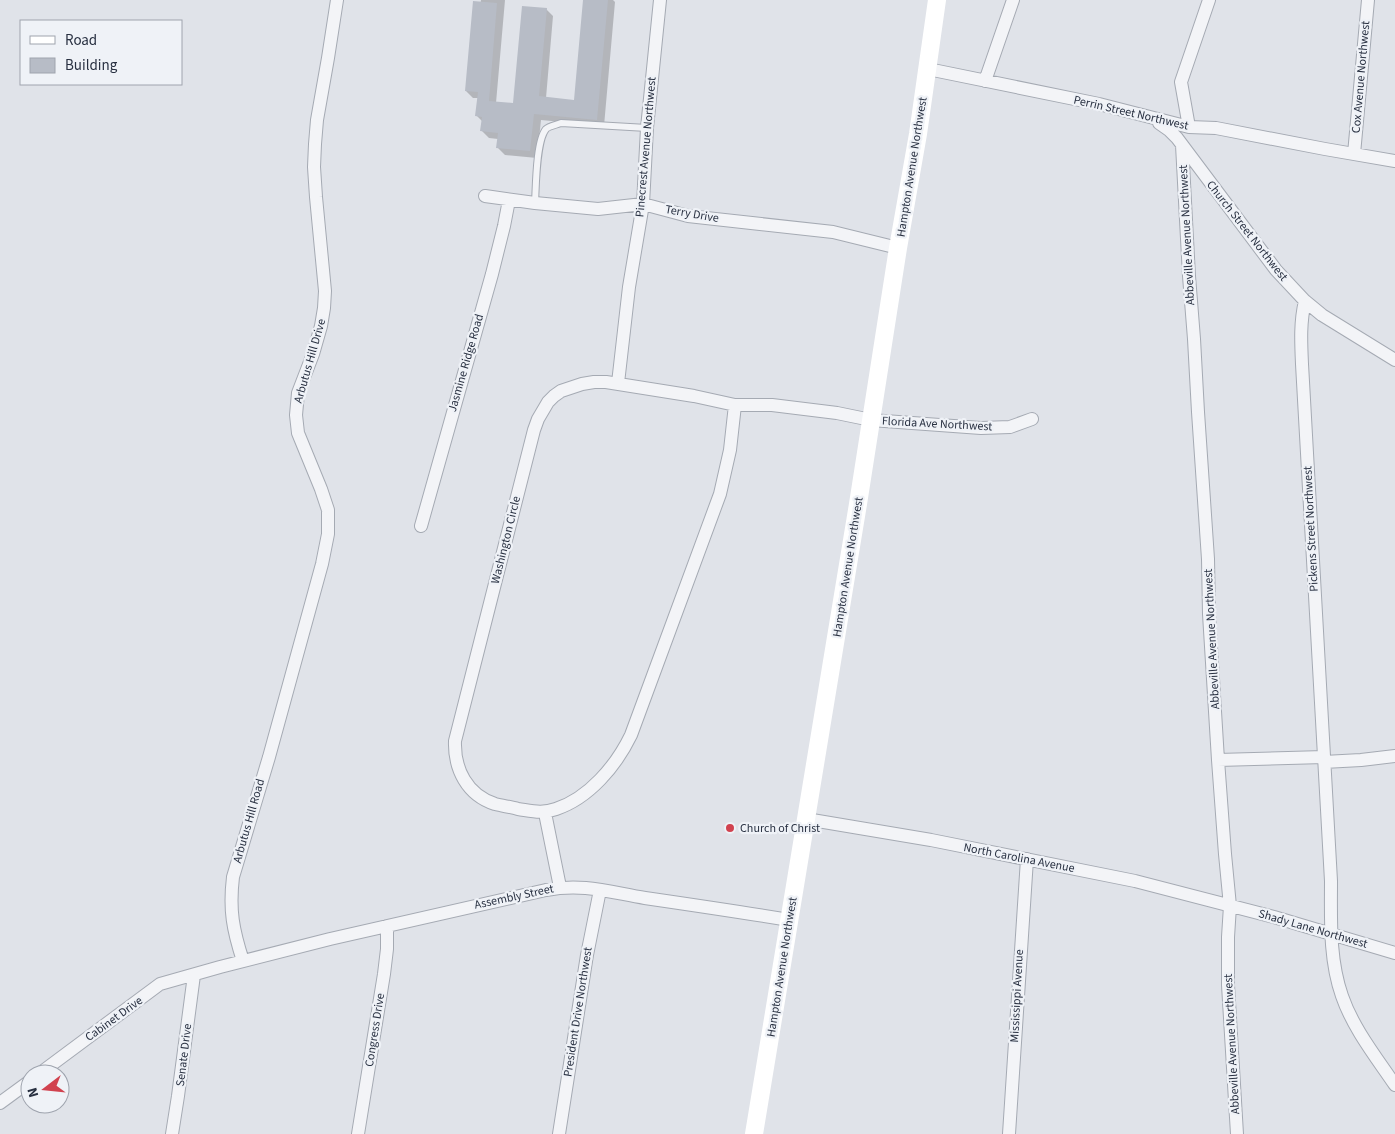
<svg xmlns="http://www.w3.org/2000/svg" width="1395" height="1134" viewBox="0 0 1395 1134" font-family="'Source Sans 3',sans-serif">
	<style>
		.shadow { fill: #0003 }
		.building { fill: #b7bcc6 }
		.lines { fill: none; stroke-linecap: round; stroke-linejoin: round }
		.lane-casing { stroke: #a5aab3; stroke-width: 8 }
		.street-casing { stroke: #a5aab3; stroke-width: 14 }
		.lane { stroke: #f3f4f7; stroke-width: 6 }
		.street { stroke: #f3f4f7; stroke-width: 12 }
		.secondary { stroke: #fff; stroke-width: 18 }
		.poi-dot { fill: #d1424f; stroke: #eff2f7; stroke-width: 2 }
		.labels { text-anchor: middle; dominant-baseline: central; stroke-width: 4.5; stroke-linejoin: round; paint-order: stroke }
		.street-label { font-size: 12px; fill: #283041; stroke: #eff2f7 }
		.poi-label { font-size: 12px; fill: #283041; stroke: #eff2f7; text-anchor: start }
	</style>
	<rect width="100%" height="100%" fill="#e0e3e9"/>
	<path class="shadow" d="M 481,0 L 505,0 L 496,103 L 514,105 L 546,9 L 553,16 L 546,98 L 575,101 L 585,0 L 613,0 L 615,2 L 604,126 L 541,120 L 537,158 L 505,155 L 498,148 L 498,139 L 489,138 L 482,131 L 483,122 L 477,116 L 478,98 L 473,98 L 466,91 Z"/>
	<path class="building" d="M 583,0 L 608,0 L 597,120 L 534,114 L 530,151 L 496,148 L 498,133 L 480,131 L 482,117 L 475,116 L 478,92 L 465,91 L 473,1 L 497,3 L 489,101 L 513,103 L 522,6 L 547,8 L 539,96 L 574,100 Z"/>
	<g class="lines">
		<g class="lane-casing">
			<path id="lane" d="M 535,203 C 536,186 536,141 546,129 C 549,126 556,125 561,123 L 647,128"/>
		</g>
		<g class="street-casing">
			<path id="street" d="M 928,69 L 1099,104 L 1189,127 L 1216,128 L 1325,149 L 1395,161
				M 985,81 L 1013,0
				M 1159,123 L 1169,130 L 1177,138 L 1276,270 L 1305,301 L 1322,315 L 1395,360
				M 1189,127 L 1181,82 L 1209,0
				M 1182,145 L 1189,276 L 1194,339 L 1198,412 L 1208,559 L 1209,614 L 1218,760 L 1225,854 L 1230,906 L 1228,937 L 1228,985 L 1237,1134
				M 1354,154 L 1368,0
				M 485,196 L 535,203 L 598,209 L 643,204 L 688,216 L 833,232 L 898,248
				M 1305,301 C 1300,322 1301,342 1302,364 L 1331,881 C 1331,919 1329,959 1342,996 C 1353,1028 1376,1057 1395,1085
				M 618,383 L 629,287 L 643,204 L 647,128 L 660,0
				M 735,405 L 730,450 L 720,494 L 631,735 C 616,766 589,798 556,809 C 542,814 532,811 518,809 C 511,807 503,806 495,804 C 467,795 454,769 455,741 L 534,430 L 538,419 L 548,402 L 554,396 L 561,391 L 582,384 L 594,382 L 606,382 L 694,396 L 735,405 L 772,405 L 837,413 L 871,420 L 981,428 L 1010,427 L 1032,419
				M 421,526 L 492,274 L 504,226 L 509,200
				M 1218,760 L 1324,757
				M 1324,762 L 1361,760 L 1395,756
				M 545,813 L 560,887
				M 806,819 L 931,840 L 1135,881 L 1274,917 L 1395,953
				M 243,961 C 233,930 229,910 233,877 L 269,757 L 322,564 L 328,534 L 328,510 L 321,489 L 298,433 L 296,415 L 298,393 L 313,354 L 321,326 L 324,308 L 325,291 L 316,197 L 314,167 L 315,144 L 317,120 L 328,58 L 337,0
				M 39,1074 L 160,984 L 220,967 L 330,939 L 546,890 C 583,883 609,892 645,898 C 693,905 741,912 789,920
				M 0,1103 L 30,1081
				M 172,1134 L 178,1096 L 194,975
				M 358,1134 L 384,974 L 387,949 L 387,926
				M 559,1134 L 587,955 L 600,890
				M 1009,1134 L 1027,859"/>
		</g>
		<use href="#lane" class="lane"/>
		<use href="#street" class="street"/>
		<path class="secondary" d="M 754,1134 L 858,504 L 898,248 L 918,134 L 937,0"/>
	</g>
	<circle class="poi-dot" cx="730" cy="828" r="5"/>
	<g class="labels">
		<g class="street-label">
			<text transform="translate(1361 77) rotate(-85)">Cox Avenue Northwest</text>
			<text transform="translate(1131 113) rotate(13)">Perrin Street Northwest</text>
			<text transform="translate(646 147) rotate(-85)">Pinecrest Avenue Northwest</text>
			<text transform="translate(912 167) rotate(-81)">Hampton Avenue Northwest</text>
			<text transform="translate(692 214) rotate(10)">Terry Drive</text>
			<text transform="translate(1247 231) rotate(52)">Church Street Northwest</text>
			<text transform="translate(1187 235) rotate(-93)">Abbeville Avenue Northwest</text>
			<text transform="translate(310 361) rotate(-74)">Arbutus Hill Drive</text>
			<text transform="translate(466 363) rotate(-74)">Jasmine Ridge Road</text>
			<text transform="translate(937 424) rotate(3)">Florida Ave Northwest</text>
			<text transform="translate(1311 529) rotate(-93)">Pickens Street Northwest</text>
			<text transform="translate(506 540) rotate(-76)">Washington Circle</text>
			<text transform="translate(848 567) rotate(-81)">Hampton Avenue Northwest</text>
			<text transform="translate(1212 639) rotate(-93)">Abbeville Avenue Northwest</text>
			<text transform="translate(249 821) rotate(-74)">Arbutus Hill Road</text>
			<text transform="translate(1019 858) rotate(11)">North Carolina Avenue</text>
			<text transform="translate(514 897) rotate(-12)">Assembly Street</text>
			<text transform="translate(1313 929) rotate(16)">Shady Lane Northwest</text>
			<text transform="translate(782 967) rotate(-81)">Hampton Avenue Northwest</text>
			<text transform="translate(1017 996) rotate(-87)">Mississippi Avenue</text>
			<text transform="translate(578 1012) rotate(-81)">President Drive Northwest</text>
			<text transform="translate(114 1019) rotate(-36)">Cabinet Drive</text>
			<text transform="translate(375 1030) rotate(-81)">Congress Drive</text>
			<text transform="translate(1232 1044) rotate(-93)">Abbeville Avenue Northwest</text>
			<text transform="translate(184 1055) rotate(-83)">Senate Drive</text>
		</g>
		<g class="poi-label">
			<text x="740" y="828">Church of Christ</text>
		</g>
	</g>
	<rect x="20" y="20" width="162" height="65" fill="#eff2f7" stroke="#9fa4ae"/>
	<rect x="30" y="36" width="25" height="8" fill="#ffffff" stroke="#9fa4ae"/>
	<text x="65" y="45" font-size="15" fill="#283041">Road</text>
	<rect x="30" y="58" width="25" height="15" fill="#b7bcc6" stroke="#9fa4ae"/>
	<text x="65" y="70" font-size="15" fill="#283041">Building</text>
	<g transform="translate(45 1089) rotate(254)"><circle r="24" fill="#eff2f7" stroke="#9fa4ae"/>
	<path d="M0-4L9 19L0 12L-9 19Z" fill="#d1424f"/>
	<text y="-8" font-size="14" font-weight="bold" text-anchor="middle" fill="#283041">N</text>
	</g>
</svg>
